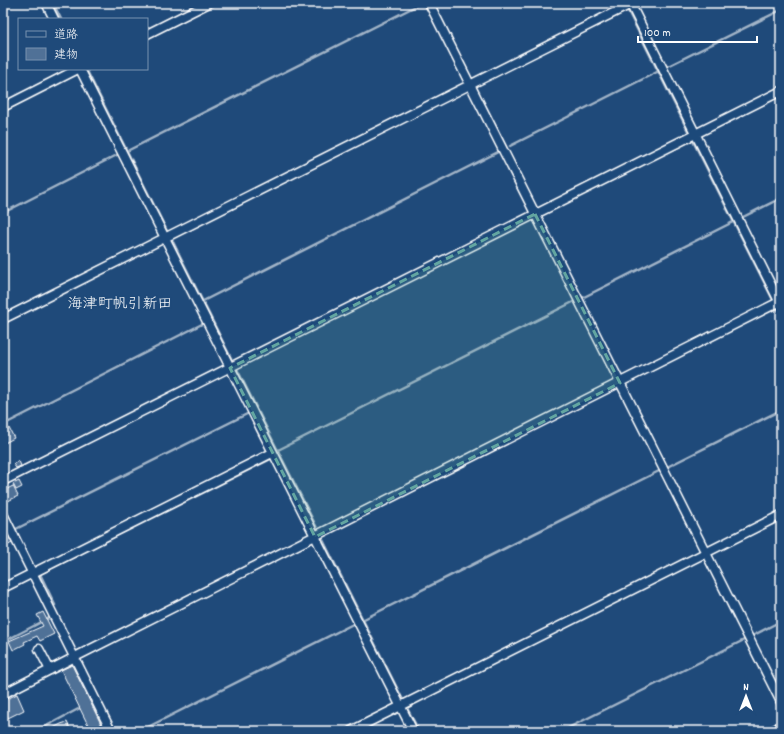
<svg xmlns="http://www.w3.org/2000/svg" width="784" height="734" viewBox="0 0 784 734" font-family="Dekko,'Klee One',sans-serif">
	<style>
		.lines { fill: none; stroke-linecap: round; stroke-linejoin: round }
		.stream { stroke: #a3b5c8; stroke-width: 2.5 }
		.building { fill: #507197; stroke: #fff }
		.minor-casing { stroke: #fff; stroke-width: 11 }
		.minor { stroke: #1f4a7a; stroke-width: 8 }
		.marked { fill: #63a6a1; fill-opacity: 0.2; stroke: #63a6a1; stroke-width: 3; stroke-dasharray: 8 5; stroke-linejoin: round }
		.labels { text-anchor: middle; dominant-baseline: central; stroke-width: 3.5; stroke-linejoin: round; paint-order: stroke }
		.quarter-label { font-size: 15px; fill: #fff; stroke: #1f4a7a }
	</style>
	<rect width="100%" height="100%" fill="#1f4a7a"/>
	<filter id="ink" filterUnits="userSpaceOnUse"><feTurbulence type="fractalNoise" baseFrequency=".025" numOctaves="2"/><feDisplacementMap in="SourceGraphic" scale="8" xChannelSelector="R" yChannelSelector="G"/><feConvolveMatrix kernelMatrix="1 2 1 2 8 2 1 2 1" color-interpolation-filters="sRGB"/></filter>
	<g filter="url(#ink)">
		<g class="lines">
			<path class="stream" d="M 53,3 L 61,19
				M 627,9 L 689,133
				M 666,67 L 781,10
				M 86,69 L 168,233
				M 693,141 L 774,302
				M 510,146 L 661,70
				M 127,151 L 422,3
				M 3,213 L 119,154
				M 741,218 L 781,198
				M 171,238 L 233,362
				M 584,297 L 735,221
				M 203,301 L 498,152
				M 777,308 L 781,316
				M 237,369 L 256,407
				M 259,413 L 319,532
				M 3,425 L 204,323
				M 278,450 L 573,302
				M 669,466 L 781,410
				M 16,529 L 249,413
				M 322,538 L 404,702
				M 55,605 L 40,574 L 271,459
				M 360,621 L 659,471
				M 754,635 L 781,621
				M 3,642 L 51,617
				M 407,708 L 419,731
				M 37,731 L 82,707
				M 140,731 L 355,623
				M 562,731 L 744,640"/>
		</g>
		<path class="building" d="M 9,428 L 14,438 L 3,444 L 3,431 Z
			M 19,461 L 21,466 L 16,468 L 13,464 Z
			M 19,481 L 22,487 L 16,490 L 13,484 Z
			M 13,486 L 18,496 L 6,502 L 3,496 L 3,491 Z
			M 3,526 L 12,543 L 3,548 Z
			M 43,612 L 54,634 L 40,641 L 37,636 L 24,642 L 25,644 L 13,650 L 9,641 L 43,626 L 37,615 Z
			M 72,665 L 102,726 L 91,731 L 61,670 Z
			M 17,694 L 24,710 L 8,718 L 5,712 L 3,713 L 3,701 Z
			M 67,722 L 71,731 L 47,731 L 61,724 Z"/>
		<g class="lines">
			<g class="minor-casing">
				<path id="minor" d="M 46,3 L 54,19
					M 429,3 L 781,702
					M 630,3 L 781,305
					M 147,34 L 209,3
					M 80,69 L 413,731
					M 3,107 L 78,69
					M 3,319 L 633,3
					M 3,481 L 781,91
					M 3,514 L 111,731
					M 3,588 L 272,453
					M 39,649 L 50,670
					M 3,694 L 75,657 L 781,301
					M 351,731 L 781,515
					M 772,731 L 781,726"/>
			</g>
			<use href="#minor" class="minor"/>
		</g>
	</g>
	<path class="marked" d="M 535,214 L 620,383 L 315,537 L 230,368 Z"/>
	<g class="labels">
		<g class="quarter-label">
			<text x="120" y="305">海津町帆引新田</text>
		</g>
	</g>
	<rect width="784" height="734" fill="none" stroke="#1f4a7a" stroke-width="16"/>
	<rect x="8" y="8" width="768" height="718" fill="none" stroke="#fff" stroke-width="1.5" filter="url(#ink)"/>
	<rect x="18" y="18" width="130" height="52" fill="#1f4a7a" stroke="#7992af"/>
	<rect x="26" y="31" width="20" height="6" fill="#1f4a7a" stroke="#7992af"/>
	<text x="54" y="38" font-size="12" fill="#ffffff">道路</text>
	<rect x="26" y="48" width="20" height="12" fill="#507197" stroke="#7992af"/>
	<text x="54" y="58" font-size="12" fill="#ffffff">建物</text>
	<g transform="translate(746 696)" stroke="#1f4a7a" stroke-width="3" paint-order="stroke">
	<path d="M0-3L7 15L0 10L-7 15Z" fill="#ffffff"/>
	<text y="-6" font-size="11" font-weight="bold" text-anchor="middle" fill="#ffffff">N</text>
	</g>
	<path d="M638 36v6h119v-6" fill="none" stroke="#ffffff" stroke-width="2"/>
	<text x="644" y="36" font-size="12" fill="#ffffff" stroke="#1f4a7a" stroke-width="3" paint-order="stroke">100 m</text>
</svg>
